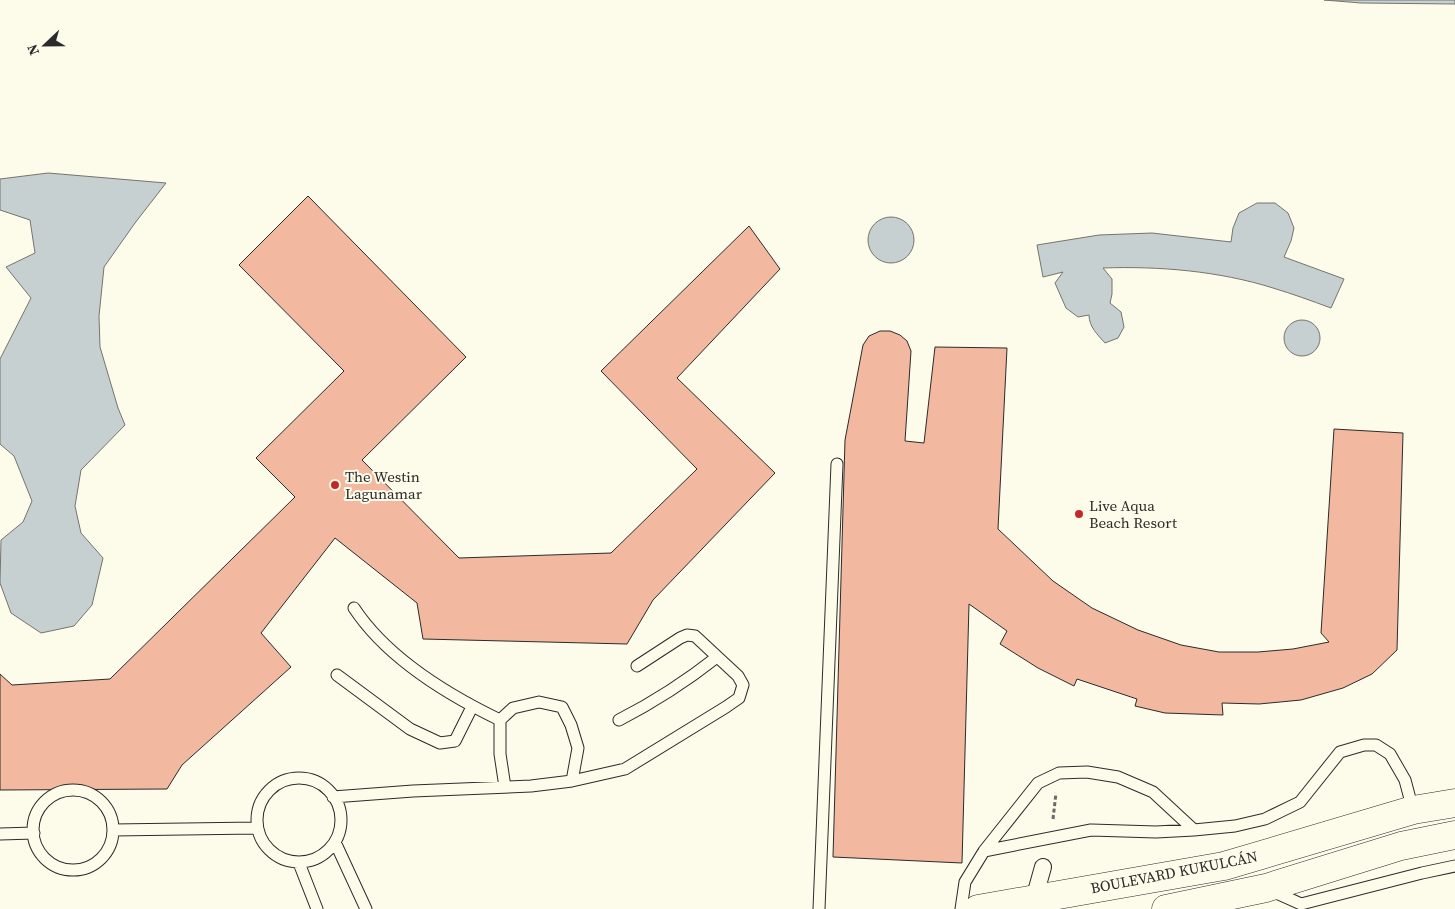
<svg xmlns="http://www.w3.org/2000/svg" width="1455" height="909" viewBox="0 0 1455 909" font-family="'Source Serif 4',serif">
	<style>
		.water { fill: #c7d0d0; stroke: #74746e }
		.building { fill: #f2b8a0; stroke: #2b2b2b }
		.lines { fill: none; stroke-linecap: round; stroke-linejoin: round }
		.service-casing { stroke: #2b2b2b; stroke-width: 13 }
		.pedestrian-casing { stroke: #2b2b2b; stroke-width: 18 }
		.primary-casing { stroke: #2b2b2b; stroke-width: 29 }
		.path { stroke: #6a6964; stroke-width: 3; stroke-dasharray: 4 2.5; stroke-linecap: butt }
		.service { stroke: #fdfbea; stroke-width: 11 }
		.pedestrian { stroke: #fdfbea; stroke-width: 16 }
		.primary { stroke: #fdfbea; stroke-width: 28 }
		.poi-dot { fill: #c62828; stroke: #fdfbea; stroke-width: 2 }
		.labels { text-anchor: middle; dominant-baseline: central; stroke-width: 4; stroke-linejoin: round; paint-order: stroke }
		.poi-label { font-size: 15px; fill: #2b2b2b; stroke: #fdfbea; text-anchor: start }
		.street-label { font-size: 15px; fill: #2b2b2b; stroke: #fdfbea }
	</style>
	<rect width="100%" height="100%" fill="#fdfbea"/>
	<path class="water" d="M 1324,0 L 1455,0 L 1455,4 L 1361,3 Z
		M 48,173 L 166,183 L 135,223 L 104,267 L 99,316 L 100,347 L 118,408 L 125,425 L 81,470 L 75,506 L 81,533 L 103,558 L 92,605 L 74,626 L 41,633 L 11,613 L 0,583 L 1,540 L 23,522 L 32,501 L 14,456 L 0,444 L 0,359 L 31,298 L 6,267 L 35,253 L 30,220 L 0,210 L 0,179 Z
		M 1257,203 L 1275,203 L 1288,213 L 1294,228 L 1291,241 L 1284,257 L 1344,279 L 1331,308 C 1312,301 1293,294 1273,288 C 1219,271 1159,266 1103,268 L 1112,279 L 1112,294 L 1110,303 L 1121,312 L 1124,327 L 1118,338 L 1105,343 C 1098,335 1089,327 1089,315 L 1078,317 L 1066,308 L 1055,283 L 1063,272 L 1043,277 L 1037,245 L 1099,235 L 1152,233 L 1231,242 L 1233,228 L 1239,213 Z
		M868 240a23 23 0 1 1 46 0a23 23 0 1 1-46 0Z
		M1284 338a18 18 0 1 1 36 0a18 18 0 1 1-36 0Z"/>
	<path class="building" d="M 308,196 L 466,357 L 362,460 L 459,558 L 611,553 L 697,469 L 601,371 L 749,226 L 780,269 L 677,378 L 775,473 L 653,600 L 627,644 L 423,639 L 417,603 L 335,538 L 261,633 L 291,667 L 182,765 L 167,789 L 0,790 L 0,674 L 12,685 L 110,679 L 295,497 L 256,458 L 344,371 L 239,265 Z
		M 880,331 L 890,331 L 900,335 L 907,341 L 911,351 L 905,441 L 924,443 L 935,347 L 1007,348 L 998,529 L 1053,581 L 1092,608 L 1138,630 L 1181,645 L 1219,652 L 1258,652 L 1293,649 L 1329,642 L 1321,633 L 1334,429 L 1403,433 L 1397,650 L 1372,674 L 1343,688 L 1301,700 L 1259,704 L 1222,703 L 1223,715 L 1165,713 L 1135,706 L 1137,699 L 1077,679 L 1074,686 L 1038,668 L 1000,644 L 1007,631 L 969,604 L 962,863 L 833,857 L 845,440 L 863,345 L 869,336 Z"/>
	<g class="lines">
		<g class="service-casing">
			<path id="service" d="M 354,608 C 387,658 446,694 500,720
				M 337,675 L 410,729 L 440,743 L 455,741 L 472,707
				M 619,720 C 656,701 684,683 717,657
				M257 820a42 42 0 1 1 84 0a42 42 0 1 1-84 0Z
				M 505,787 L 500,754 L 500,720 L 513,708 L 539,702 L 562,707 L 571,725 L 578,748 L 572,781
				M33 830a40 40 0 1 1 80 0a40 40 0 1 1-80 0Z
				M 333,797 L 413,791 L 531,786 L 572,781 L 625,769 L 726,707 L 739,698 L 743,685 L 738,676 L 695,636 L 687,635 L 680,638 L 637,666
				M 113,830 L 257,828
				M 0,834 L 34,833
				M 335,842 L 366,909
				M 984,851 L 1038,783 L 1059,773 L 1087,772 L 1118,777 L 1153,792 L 1194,830
				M 299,863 L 317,909
				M 1272,891 L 1301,904 L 1422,873 L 1455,866
				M 819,909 L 837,464
				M 961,909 L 965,882 L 984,851 L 1091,830 L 1156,832 L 1194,830 L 1235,826 L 1265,819 L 1300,802 L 1340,752 L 1364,745 L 1376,745 L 1390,754 L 1405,780 L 1413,810"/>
		</g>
		<g class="pedestrian-casing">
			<path id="pedestrian" d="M 1034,899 L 1043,867"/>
		</g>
		<g class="primary-casing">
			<path id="primary" d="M 978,909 L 1224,866 L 1413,810 L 1455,803
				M 1166,909 L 1266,888 L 1401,846 L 1455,835"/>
		</g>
		<path class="path" d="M 1053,819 L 1056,793"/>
		<use href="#service" class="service"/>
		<use href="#pedestrian" class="pedestrian"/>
		<use href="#primary" class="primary"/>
	</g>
	<g class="poi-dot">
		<circle cx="335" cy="485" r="5"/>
		<circle cx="1079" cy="514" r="5"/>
	</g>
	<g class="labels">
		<g class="poi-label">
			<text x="345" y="476">The Westin<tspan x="345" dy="17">Lagunamar</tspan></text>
			<text x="1089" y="505">Live Aqua<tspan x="1089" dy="17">Beach Resort</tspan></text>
		</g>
		<g class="street-label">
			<text transform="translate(1174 872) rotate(-11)">BOULEVARD KUKULCÁN</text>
		</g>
	</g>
	<g transform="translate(45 45) rotate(248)" stroke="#fdfbea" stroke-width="4" paint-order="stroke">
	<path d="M0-4L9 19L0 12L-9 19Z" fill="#2b2b2b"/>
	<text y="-8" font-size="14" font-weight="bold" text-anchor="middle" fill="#2b2b2b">N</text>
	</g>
</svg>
